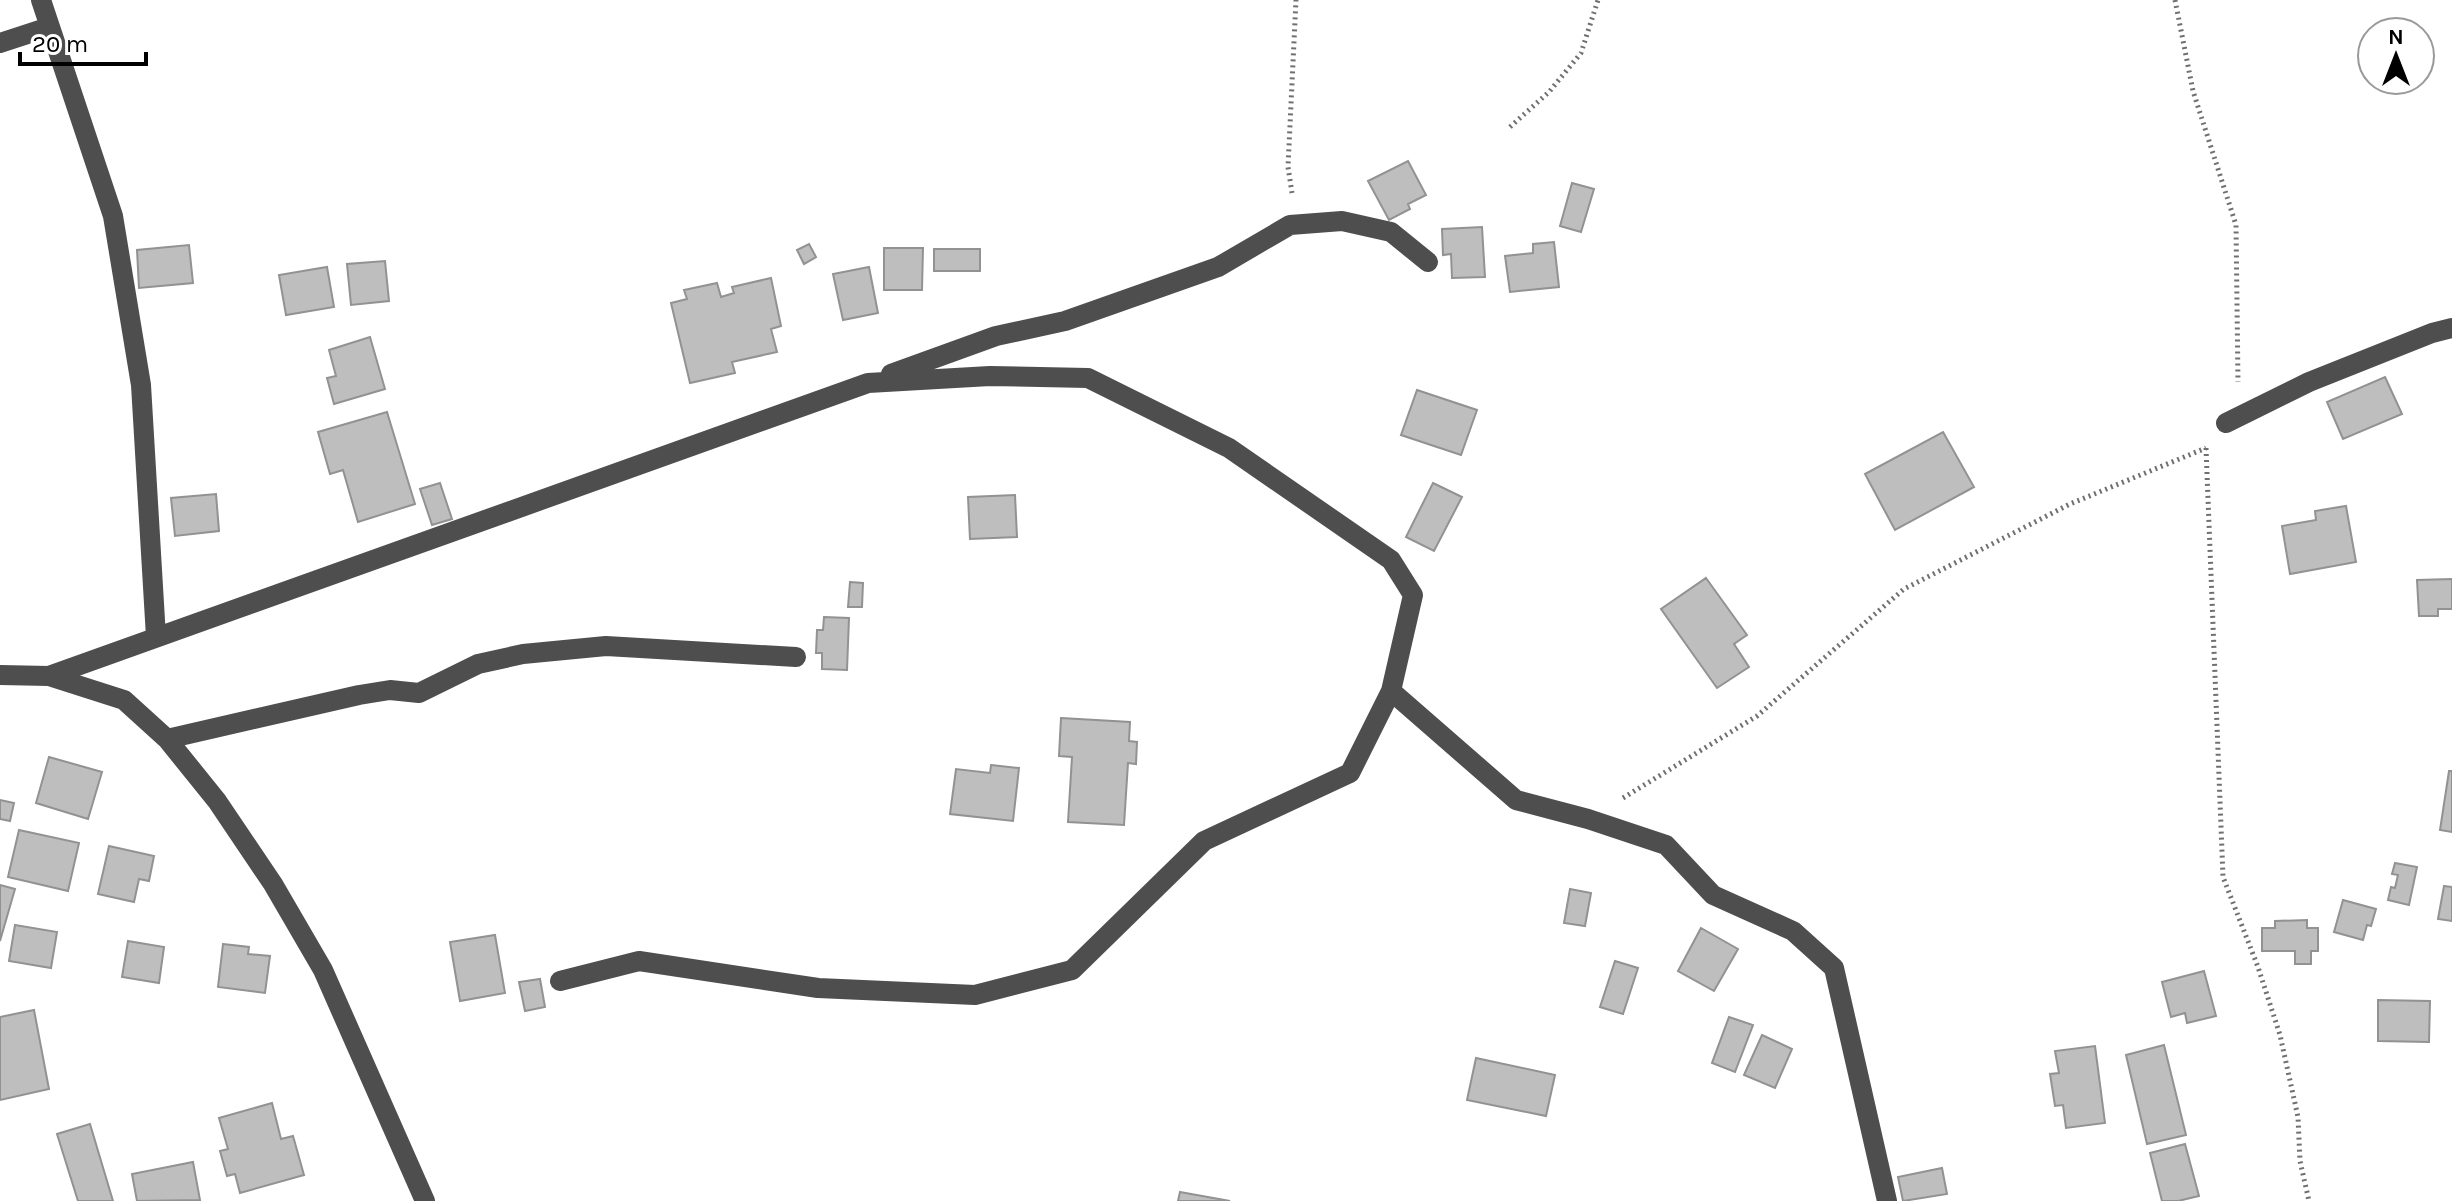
<svg xmlns="http://www.w3.org/2000/svg" width="2452" height="1201" viewBox="0 0 2452 1201" font-family="Karla,sans-serif">
	<style>
		.building { fill: #bebebe; stroke: #929292; stroke-width: 2 }
		.lines { fill: none; stroke-linecap: round; stroke-linejoin: round }
		.path { stroke: #707070; stroke-width: 5; stroke-dasharray: 2 4; stroke-linecap: butt }
		.minor { stroke: #4e4e4e; stroke-width: 20 }
	</style>
	<rect width="100%" height="100%" fill="#fff"/>
	<path class="building" d="M 1408,161 L 1426,195 L 1408,204 L 1410,209 L 1389,220 L 1368,181 Z
		M 1572,183 L 1594,189 L 1581,232 L 1560,226 Z
		M 1482,227 L 1485,277 L 1452,278 L 1451,254 L 1443,255 L 1442,229 Z
		M 1554,242 L 1559,287 L 1510,292 L 1505,256 L 1533,253 L 1533,244 Z
		M 809,244 L 816,257 L 804,264 L 797,250 Z
		M 189,245 L 193,283 L 139,288 L 137,250 Z
		M 884,248 L 923,248 L 922,290 L 884,290 Z
		M 934,249 L 980,249 L 980,271 L 934,271 Z
		M 385,261 L 389,301 L 351,305 L 347,264 Z
		M 327,267 L 334,307 L 286,315 L 279,275 Z
		M 869,267 L 878,313 L 843,320 L 833,274 Z
		M 771,278 L 781,326 L 771,329 L 777,352 L 732,362 L 735,373 L 690,383 L 671,303 L 687,299 L 684,290 L 717,283 L 721,297 L 734,293 L 732,287 Z
		M 370,337 L 385,389 L 334,404 L 327,378 L 336,376 L 329,350 Z
		M 2385,377 L 2402,414 L 2343,439 L 2327,402 Z
		M 1417,390 L 1477,410 L 1461,455 L 1401,435 Z
		M 387,412 L 415,504 L 358,522 L 343,470 L 330,474 L 318,432 Z
		M 1943,432 L 1974,487 L 1895,530 L 1865,474 Z
		M 440,483 L 452,519 L 432,525 L 420,489 Z
		M 1433,483 L 1462,497 L 1434,551 L 1406,537 Z
		M 216,494 L 219,531 L 175,536 L 171,498 Z
		M 1015,495 L 1017,537 L 970,539 L 968,497 Z
		M 2346,506 L 2356,562 L 2290,574 L 2282,526 L 2316,520 L 2315,511 Z
		M 1706,578 L 1747,635 L 1734,644 L 1749,667 L 1717,688 L 1661,609 Z
		M 2452,579 L 2452,609 L 2438,609 L 2438,616 L 2419,616 L 2417,580 Z
		M 850,582 L 863,583 L 862,607 L 848,607 Z
		M 824,617 L 849,618 L 847,670 L 822,669 L 822,653 L 816,653 L 817,630 L 823,630 Z
		M 1061,718 L 1130,722 L 1129,741 L 1137,742 L 1136,764 L 1128,763 L 1124,825 L 1068,822 L 1072,757 L 1059,756 Z
		M 49,757 L 102,772 L 88,819 L 36,803 Z
		M 991,765 L 1019,768 L 1013,821 L 950,814 L 956,769 L 990,773 Z
		M 2449,771 L 2452,771 L 2452,832 L 2440,830 Z
		M 0,800 L 14,803 L 10,821 L 0,819 Z
		M 19,830 L 79,843 L 68,891 L 8,877 Z
		M 109,846 L 154,856 L 149,881 L 139,879 L 134,902 L 98,894 Z
		M 2395,863 L 2417,867 L 2409,905 L 2388,900 L 2391,887 L 2395,888 L 2398,875 L 2392,874 Z
		M 0,885 L 15,889 L 0,941 Z
		M 2444,886 L 2452,887 L 2452,921 L 2438,919 Z
		M 1570,889 L 1591,893 L 1585,926 L 1564,923 Z
		M 2343,900 L 2376,909 L 2371,926 L 2367,925 L 2363,940 L 2334,932 Z
		M 2307,920 L 2307,928 L 2318,928 L 2318,951 L 2311,951 L 2311,964 L 2295,964 L 2295,951 L 2262,951 L 2262,928 L 2275,928 L 2275,921 Z
		M 15,925 L 57,932 L 51,968 L 9,961 Z
		M 1701,928 L 1738,949 L 1714,991 L 1678,971 Z
		M 495,935 L 505,993 L 460,1001 L 450,942 Z
		M 128,941 L 164,947 L 159,983 L 122,977 Z
		M 223,944 L 249,947 L 248,954 L 270,956 L 265,993 L 218,987 Z
		M 1615,961 L 1638,968 L 1623,1014 L 1600,1007 Z
		M 2204,971 L 2216,1016 L 2187,1023 L 2185,1013 L 2171,1017 L 2162,982 Z
		M 540,979 L 545,1007 L 525,1011 L 519,982 Z
		M 2378,1000 L 2430,1001 L 2429,1042 L 2378,1041 Z
		M 34,1010 L 49,1089 L 0,1100 L 0,1017 Z
		M 1729,1017 L 1753,1025 L 1735,1072 L 1712,1063 Z
		M 1762,1035 L 1792,1049 L 1775,1088 L 1744,1075 Z
		M 2164,1045 L 2186,1135 L 2147,1144 L 2126,1055 Z
		M 2095,1046 L 2105,1123 L 2066,1128 L 2063,1105 L 2055,1106 L 2050,1074 L 2059,1073 L 2055,1051 Z
		M 1476,1058 L 1555,1075 L 1546,1116 L 1467,1100 Z
		M 272,1103 L 281,1139 L 293,1136 L 304,1175 L 240,1193 L 235,1174 L 227,1176 L 220,1151 L 228,1149 L 219,1118 Z
		M 90,1124 L 113,1201 L 78,1201 L 57,1134 Z
		M 2185,1144 L 2199,1196 L 2178,1201 L 2162,1201 L 2150,1153 Z
		M 193,1162 L 200,1200 L 137,1201 L 132,1174 Z
		M 1942,1168 L 1947,1194 L 1903,1201 L 1898,1177 Z
		M 1180,1192 L 1230,1201 L 1178,1201 Z"/>
	<g class="lines">
		<path class="path" d="M 2175,0 L 2193,91 L 2236,225 L 2238,382
			M 1510,127 L 1549,92 L 1581,53 L 1598,0
			M 1292,193 L 1288,167 L 1296,0
			M 2206,448 L 2223,877 L 2258,967 L 2280,1035 L 2298,1117 L 2300,1161 L 2309,1201
			M 1623,798 L 1757,716 L 1904,589 L 2070,504 L 2206,448"/>
		<path class="minor" d="M 41,0 L 113,216 L 141,385 L 156,637
			M 0,43 L 49,27
			M 891,374 L 996,336 L 1065,321 L 1218,267 L 1290,225 L 1342,221 L 1391,232 L 1428,262
			M 2226,423 L 2309,382 L 2432,333 L 2452,328
			M 0,675 L 49,676 L 124,700 L 167,739 L 217,801 L 273,884 L 323,970 L 425,1201
			M 49,676 L 868,383 L 990,376 L 1088,378 L 1229,448 L 1391,560 L 1413,595 L 1391,691 L 1350,773 L 1204,841 L 1072,970 L 975,995 L 818,988 L 639,961 L 560,981
			M 1391,691 L 1516,800 L 1588,819 L 1666,845 L 1713,895 L 1793,931 L 1834,968 L 1887,1201
			M 167,739 L 359,695 L 390,690 L 419,693 L 478,664 L 523,654 L 606,646 L 796,657"/>
	</g>
	<g transform="translate(2396 56)"><circle r="38" fill="#ffffff" stroke="#999999" stroke-width="2"/>
	<path d="M0-6L14 30L0 20L-14 30Z" fill="#000000"/>
	<text y="-12" font-size="22" font-weight="bold" text-anchor="middle" fill="#000000">N</text>
	</g>
	<path d="M20 52v12h126v-12" fill="none" stroke="#000000" stroke-width="4"/>
	<text x="32" y="52" font-size="24" fill="#000000" stroke="#ffffff" stroke-width="6" paint-order="stroke">20 m</text>
</svg>
